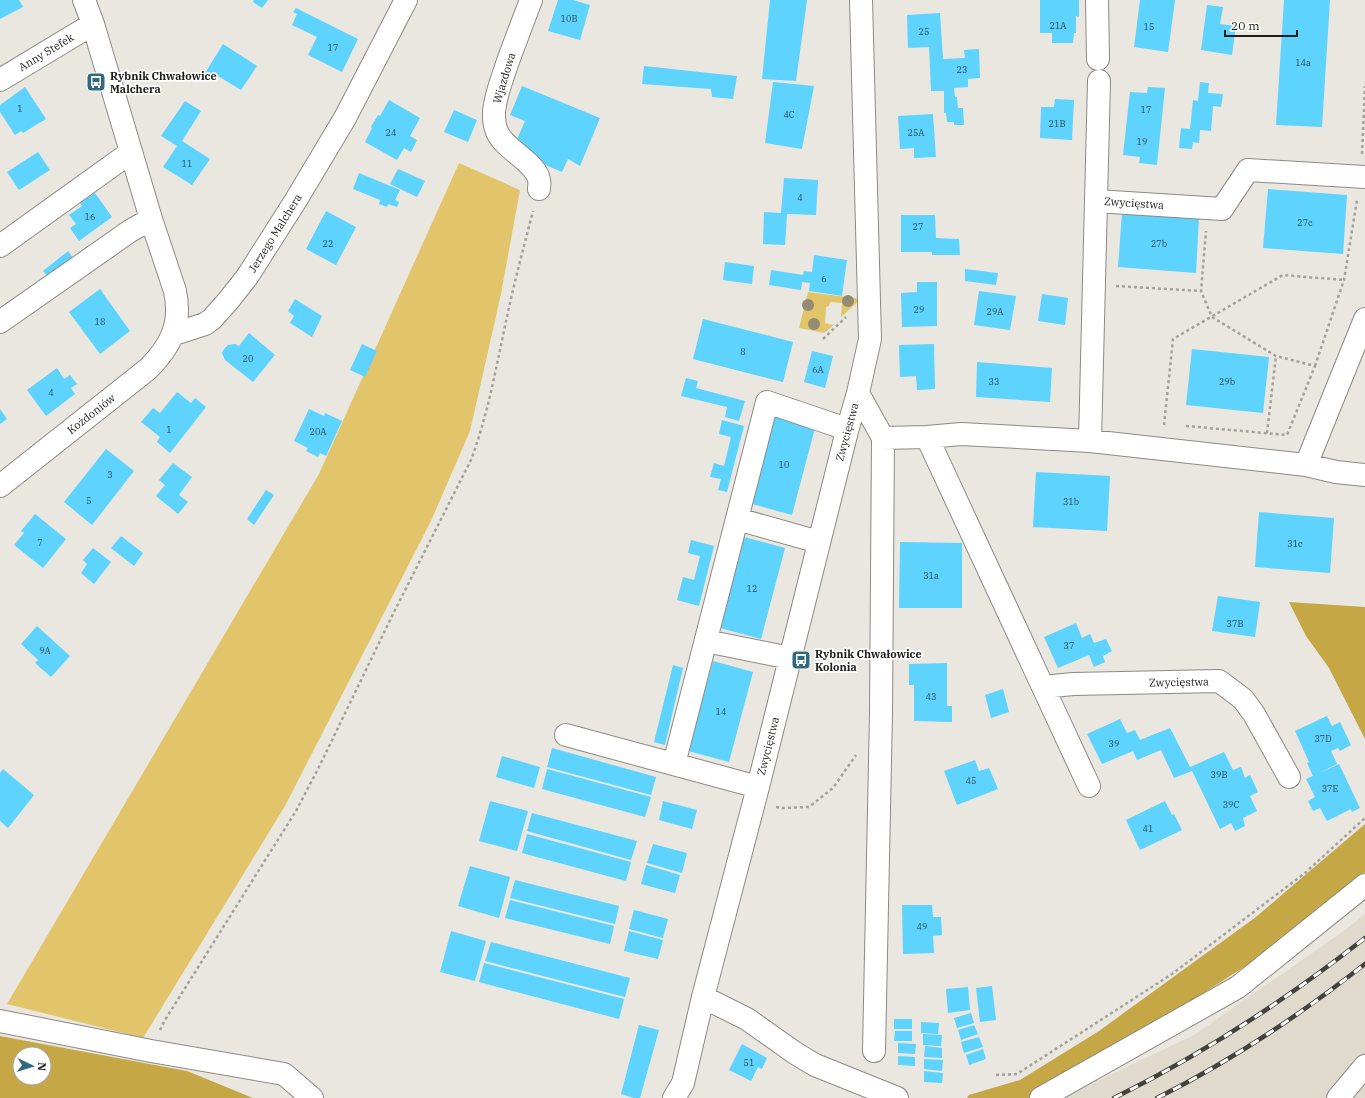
<svg xmlns="http://www.w3.org/2000/svg" width="1365" height="1098" viewBox="0 0 1365 1098" font-family="'IBM Plex Serif',serif">
	<style>
		.built { fill: #dfdacb }
		.green { fill: #e2c56a }
		.forest { fill: #c5a746; fill-rule: evenodd }
		.building { fill: #5dd3fe }
		.lines { fill: none; stroke-linecap: round; stroke-linejoin: round }
		.minor-casing { stroke: #8d8a83; stroke-width: 24 }
		.path { stroke: #a3a19b; stroke-width: 2.5; stroke-dasharray: 3 3; stroke-linecap: butt }
		.minor { stroke: #fff; stroke-width: 22 }
		.rail-casing { stroke: #43423e; stroke-width: 4.5 }
		.rail { stroke: #fff; stroke-width: 3; stroke-dasharray: 9; stroke-linecap: butt }
		.tree { fill: #948c72 }
		.labels { text-anchor: middle; dominant-baseline: central; stroke-width: 3.5; stroke-linejoin: round; paint-order: stroke }
		.number-label { font-size: 9px; fill: #2d4a52 }
		.street-label { font-size: 11px; fill: #1d1c19; stroke: #fff }
		.poi-label { font-size: 11px; font-weight: bold; fill: #1d1c19; stroke: #fff; text-anchor: start }
	</style>
	<rect width="100%" height="100%" fill="#e9e7df"/>
	<path class="built" d="M 1365,914 L 1365,1098 L 1062,1098 L 1194,1035 L 1341,933 Z"/>
	<path class="green" d="M 459,163 L 520,190 L 501,294 L 470,431 L 431,521 L 285,806 L 143,1038 L 7,1004 L 319,474 Z
		M 808,292 L 861,299 L 841,317 L 842,303 L 830,302 L 829,306 L 826,307 L 825,323 L 834,325 L 824,333 L 799,328 Z"/>
	<path class="forest" d="M 1289,602 L 1365,607 L 1365,739 L 1329,668 L 1306,636 Z
		M 1365,824 L 1365,872 L 1255,960 L 1039,1098 L 967,1098 L 969,1095 L 1020,1080 L 1099,1031 L 1256,917 Z
		M 0,1036 L 187,1071 L 253,1098 L 0,1098 ZM 20,1054 L 44,1054 L 44,1078 L 20,1078 Z"/>
	<path class="building" d="M 0,0 L 19,0 L 23,7 L 0,19 Z
		M 254,0 L 268,0 L 262,8 L 253,2 Z
		M 558,0 L 573,0 L 590,5 L 580,40 L 548,31 Z
		M 770,0 L 807,0 L 796,81 L 762,79 Z
		M 1040,0 L 1079,0 L 1079,17 L 1076,16 L 1076,33 L 1074,33 L 1073,43 L 1052,43 L 1052,33 L 1040,33 Z
		M 1140,0 L 1175,0 L 1168,52 L 1134,47 Z
		M 1284,0 L 1330,0 L 1322,127 L 1276,125 Z
		M 1207,5 L 1223,7 L 1220,24 L 1236,26 L 1232,55 L 1201,50 Z
		M 296,8 L 358,39 L 342,72 L 308,55 L 317,37 L 292,25 L 297,14 L 293,12 Z
		M 940,13 L 943,59 L 965,58 L 964,50 L 979,49 L 980,78 L 968,79 L 968,87 L 954,88 L 955,97 L 957,97 L 958,108 L 963,108 L 964,125 L 954,125 L 954,122 L 947,122 L 946,113 L 944,113 L 944,91 L 931,91 L 929,47 L 908,48 L 907,15 Z
		M 223,44 L 257,66 L 241,90 L 213,73 L 208,81 L 202,78 Z
		M 644,66 L 737,76 L 733,99 L 712,97 L 711,89 L 642,84 Z
		M 773,82 L 814,86 L 802,149 L 765,143 Z
		M 1200,82 L 1209,83 L 1208,93 L 1223,94 L 1221,107 L 1213,106 L 1211,131 L 1200,130 L 1199,143 L 1193,142 L 1192,149 L 1179,148 L 1181,128 L 1190,129 L 1193,100 L 1198,101 Z
		M 522,86 L 600,118 L 580,166 L 568,159 L 562,172 L 512,151 L 525,121 L 510,115 Z
		M 25,87 L 46,119 L 23,133 L 21,131 L 15,135 L 0,112 L 0,105 Z
		M 1148,87 L 1165,88 L 1157,165 L 1139,163 L 1140,157 L 1123,155 L 1130,92 L 1147,93 Z
		M 1055,99 L 1074,100 L 1072,140 L 1040,138 L 1041,107 L 1054,107 Z
		M 389,100 L 420,118 L 410,136 L 417,140 L 411,152 L 404,148 L 397,160 L 365,142 L 372,128 L 371,127 L 378,115 L 380,116 Z
		M 185,101 L 201,111 L 182,141 L 210,159 L 192,185 L 163,167 L 177,146 L 161,136 Z
		M 454,110 L 477,120 L 468,142 L 444,132 Z
		M 933,114 L 936,157 L 914,158 L 914,148 L 900,149 L 898,116 Z
		M 38,152 L 50,170 L 19,190 L 7,172 Z
		M 398,169 L 425,181 L 417,197 L 390,184 Z
		M 359,173 L 400,190 L 395,200 L 399,202 L 397,207 L 388,204 L 387,207 L 379,204 L 380,200 L 353,189 Z
		M 784,178 L 818,180 L 816,215 L 787,214 L 785,245 L 763,244 L 764,212 L 781,213 Z
		M 1268,189 L 1347,195 L 1343,254 L 1263,248 Z
		M 95,193 L 112,217 L 79,241 L 70,228 L 76,224 L 69,215 L 82,206 L 80,203 Z
		M 326,211 L 356,227 L 336,265 L 306,249 Z
		M 1122,213 L 1199,218 L 1196,273 L 1118,267 Z
		M 901,215 L 935,215 L 936,238 L 959,239 L 960,255 L 932,255 L 932,252 L 901,252 Z
		M 68,251 L 76,262 L 51,280 L 43,271 Z
		M 814,255 L 847,260 L 842,296 L 809,291 L 810,283 L 802,282 L 801,290 L 769,285 L 771,270 L 803,275 L 804,271 L 812,272 Z
		M 725,262 L 754,266 L 752,284 L 723,280 Z
		M 965,269 L 998,273 L 996,285 L 965,281 Z
		M 917,282 L 937,282 L 937,326 L 902,327 L 901,293 L 917,292 Z
		M 100,289 L 130,331 L 100,354 L 69,312 Z
		M 979,291 L 1016,296 L 1010,330 L 974,325 Z
		M 1042,294 L 1068,298 L 1065,325 L 1038,321 Z
		M 295,299 L 322,316 L 312,337 L 290,323 L 294,316 L 288,311 Z
		M 703,319 L 793,342 L 783,382 L 693,359 Z
		M 249,333 L 275,355 L 253,382 L 225,360 L 222,353 L 224,349 L 228,345 L 235,344 L 239,346 Z
		M 362,344 L 377,351 L 365,377 L 350,370 Z
		M 934,344 L 935,389 L 917,390 L 916,376 L 900,377 L 899,345 Z
		M 1192,349 L 1269,357 L 1263,413 L 1186,405 Z
		M 812,351 L 833,356 L 825,388 L 804,382 Z
		M 977,362 L 1052,368 L 1050,402 L 976,397 Z
		M 57,368 L 64,379 L 70,375 L 77,384 L 71,388 L 75,394 L 46,416 L 27,390 Z
		M 686,378 L 698,381 L 696,388 L 745,401 L 739,421 L 725,417 L 727,407 L 681,396 Z
		M 177,392 L 191,403 L 195,398 L 206,407 L 170,453 L 157,442 L 160,437 L 141,422 L 153,408 L 160,413 Z
		M 0,409 L 7,419 L 0,424 Z
		M 309,409 L 324,416 L 325,413 L 342,421 L 326,456 L 320,453 L 318,457 L 306,451 L 308,448 L 294,441 Z
		M 776,414 L 816,424 L 792,515 L 752,504 Z
		M 722,420 L 744,426 L 727,492 L 718,490 L 721,479 L 710,477 L 714,463 L 724,466 L 731,437 L 719,434 Z
		M 106,449 L 134,471 L 92,525 L 64,502 Z
		M 173,463 L 192,477 L 179,495 L 188,502 L 178,514 L 156,496 L 165,485 L 159,480 Z
		M 1036,472 L 1110,476 L 1107,531 L 1033,527 Z
		M 266,490 L 274,495 L 254,525 L 247,519 Z
		M 1259,512 L 1334,518 L 1330,573 L 1255,567 Z
		M 35,514 L 66,539 L 43,568 L 14,545 L 24,533 L 21,531 Z
		M 121,536 L 143,553 L 134,566 L 111,548 Z
		M 744,537 L 785,548 L 761,639 L 720,628 Z
		M 691,540 L 714,546 L 699,606 L 677,600 L 683,577 L 694,580 L 700,556 L 688,553 Z
		M 900,542 L 962,543 L 962,608 L 899,608 Z
		M 93,548 L 111,562 L 94,584 L 81,573 L 87,564 L 83,560 Z
		M 1218,596 L 1260,602 L 1255,637 L 1212,631 Z
		M 1076,623 L 1082,638 L 1090,634 L 1094,643 L 1106,639 L 1112,651 L 1103,656 L 1105,662 L 1094,667 L 1089,655 L 1058,668 L 1044,637 Z
		M 37,626 L 70,656 L 51,677 L 35,663 L 38,660 L 21,644 Z
		M 713,661 L 753,672 L 729,762 L 688,751 Z
		M 947,663 L 947,706 L 952,706 L 952,722 L 914,721 L 914,685 L 909,685 L 909,664 Z
		M 673,665 L 683,668 L 665,745 L 654,742 Z
		M 1003,689 L 1009,712 L 991,718 L 985,695 Z
		M 1327,716 L 1332,726 L 1340,722 L 1351,745 L 1340,751 L 1338,748 L 1331,751 L 1337,764 L 1313,776 L 1307,763 L 1309,762 L 1295,731 Z
		M 1120,719 L 1127,733 L 1135,730 L 1140,740 L 1170,728 L 1190,767 L 1224,752 L 1233,770 L 1241,767 L 1245,778 L 1250,775 L 1258,792 L 1250,796 L 1257,811 L 1243,818 L 1245,826 L 1235,831 L 1231,823 L 1220,829 L 1192,771 L 1174,778 L 1161,750 L 1137,760 L 1133,751 L 1102,764 L 1087,734 Z
		M 552,748 L 656,777 L 651,795 L 547,767 Z
		M 502,756 L 540,767 L 534,788 L 496,777 Z
		M 975,760 L 979,771 L 989,768 L 998,789 L 957,805 L 944,771 Z
		M 1339,764 L 1360,808 L 1352,812 L 1351,809 L 1327,821 L 1320,808 L 1313,811 L 1308,801 L 1315,797 L 1306,779 Z
		M 3,769 L 34,795 L 8,828 L 0,821 L 0,773 Z
		M 547,769 L 651,797 L 645,817 L 542,789 Z
		M 490,801 L 528,811 L 517,851 L 479,841 Z
		M 663,801 L 697,810 L 692,829 L 659,820 Z
		M 1165,801 L 1172,815 L 1174,814 L 1182,830 L 1140,850 L 1126,820 Z
		M 532,813 L 637,841 L 631,860 L 527,831 Z
		M 527,834 L 631,862 L 626,881 L 522,853 Z
		M 653,844 L 687,853 L 682,873 L 647,863 Z
		M 646,865 L 680,875 L 675,893 L 641,884 Z
		M 470,866 L 510,877 L 499,918 L 458,906 Z
		M 515,880 L 619,906 L 615,924 L 510,898 Z
		M 510,900 L 614,926 L 610,944 L 505,918 Z
		M 902,905 L 932,905 L 933,917 L 941,917 L 942,935 L 933,936 L 934,953 L 903,954 Z
		M 634,910 L 668,919 L 663,938 L 629,929 Z
		M 451,931 L 486,941 L 475,981 L 440,972 Z
		M 629,931 L 663,940 L 658,959 L 624,951 Z
		M 491,942 L 630,978 L 625,997 L 485,961 Z
		M 484,963 L 624,999 L 619,1019 L 479,982 Z
		M 992,986 L 996,1020 L 980,1022 L 976,988 Z
		M 968,987 L 970,1010 L 948,1013 L 946,989 Z
		M 971,1013 L 974,1023 L 957,1028 L 954,1018 Z
		M 894,1019 L 912,1019 L 912,1029 L 894,1029 Z
		M 921,1022 L 939,1023 L 938,1034 L 921,1033 Z
		M 639,1025 L 659,1030 L 640,1098 L 634,1098 L 621,1094 Z
		M 974,1025 L 978,1034 L 961,1040 L 958,1030 Z
		M 895,1031 L 912,1031 L 912,1041 L 894,1041 Z
		M 923,1034 L 942,1035 L 941,1046 L 923,1045 Z
		M 979,1037 L 983,1047 L 964,1053 L 961,1042 Z
		M 898,1043 L 916,1044 L 915,1054 L 898,1053 Z
		M 742,1044 L 767,1058 L 762,1069 L 758,1067 L 751,1081 L 729,1070 Z
		M 925,1046 L 942,1048 L 942,1058 L 924,1057 Z
		M 983,1049 L 986,1059 L 969,1065 L 966,1055 Z
		M 898,1056 L 915,1057 L 915,1066 L 898,1065 Z
		M 924,1059 L 943,1060 L 942,1071 L 924,1069 Z
		M 924,1071 L 943,1073 L 942,1083 L 924,1082 Z"/>
	<g class="lines">
		<g class="minor-casing">
			<path id="minor" d="M 531,0 C 523,21 515,42 507,64 C 503,77 497,91 495,105 C 493,114 494,124 497,132 C 506,151 536,162 539,180 C 540,183 539,186 539,189
				M 1097,0 L 1098,59
				M 0,80 L 93,24
				M 1096,201 L 1099,81
				M 0,246 L 131,152
				M 0,322 L 130,231 L 151,219
				M 174,334 L 205,324 L 212,319 L 228,301 L 247,277 L 296,200 L 345,118 L 406,0
				M 858,393 L 883,438 L 881,713 L 874,1051
				M 927,437 L 1043,687
				M 883,438 L 927,437 L 961,434 L 1090,441 L 1306,465 L 1365,319
				M 1090,441 L 1096,201 L 1222,209 L 1248,170 L 1365,177
				M 1306,465 L 1336,472 L 1365,475
				M 0,486 L 148,369 C 171,346 182,324 175,291 L 151,219 L 93,24 L 84,0
				M 737,519 L 819,542
				M 706,641 L 790,658
				M 566,735 L 758,787
				M 674,764 L 767,402 L 835,425 L 847,431
				M 1089,786 L 1043,687 L 1073,684 L 1219,681 L 1243,699 L 1254,714 L 1289,777
				M 703,997 L 747,1019 L 795,1053 L 815,1065 L 897,1098
				M 0,1021 L 151,1051 L 284,1074 L 312,1098
				M 674,1098 L 683,1083 L 703,997 L 758,787 L 847,431 L 858,393 L 870,339 L 861,0
				M 1041,1098 L 1238,987 L 1365,885
				M 1338,1098 L 1365,1066"/>
		</g>
		<path class="path" d="M 1362,154 L 1365,86
			M 1116,286 L 1201,291
			M 823,339 L 846,317
			M 1315,366 L 1344,280 L 1357,200
			M 1164,425 L 1173,339 L 1283,275 L 1344,280
			M 1186,426 L 1287,435 L 1315,366 L 1276,356 L 1212,317 L 1201,291 L 1206,231
			M 1267,433 L 1276,356
			M 776,807 L 782,808 L 809,807 L 833,788 L 856,755
			M 160,1030 L 165,1020 L 296,811 L 319,767 L 393,614 L 471,460 C 490,409 498,356 510,303 C 517,272 525,242 533,211
			M 996,1075 L 1017,1074 L 1172,974 L 1305,873 L 1365,818"/>
		<use href="#minor" class="minor"/>
		<g class="rail-casing">
			<path id="rail" d="M 1114,1098 C 1203,1054 1286,1000 1365,938
				M 1157,1098 C 1231,1061 1300,1015 1365,964"/>
		</g>
		<use href="#rail" class="rail"/>
	</g>
	<g class="tree">
		<circle cx="848" cy="301" r="6"/>
		<circle cx="808" cy="305" r="6"/>
		<circle cx="814" cy="324" r="6"/>
	</g>
	<defs>
		<g id="bus-square" transform="scale(1)"><rect x="-9" y="-9" width="18" height="18" rx="4" fill="#2e6b81" stroke="#fff"/><path d="M-5-6H5V4H4V6H2V4H-2V6H-4V4H-5ZM-3.5-4V0h7V-4ZM-3.5 1.2v1.5H-2V1.2ZM2 1.2v1.5H3.5V1.2Z" fill="#fff"/></g>
	</defs>
	<g fill-rule="evenodd">
		<use href="#bus-square" x="96" y="82"/>
		<use href="#bus-square" x="801" y="660"/>
	</g>
	<g class="labels">
		<g class="number-label">
			<text x="569" y="18">10B</text>
			<text x="1058" y="25">21A</text>
			<text x="1149" y="26">15</text>
			<text x="924" y="31">25</text>
			<text x="333" y="47">17</text>
			<text x="1303" y="62">14a</text>
			<text x="962" y="69">23</text>
			<text x="20" y="108">1</text>
			<text x="1146" y="109">17</text>
			<text x="789" y="114">4C</text>
			<text x="1057" y="123">21B</text>
			<text x="391" y="132">24</text>
			<text x="916" y="132">25A</text>
			<text x="1142" y="141">19</text>
			<text x="187" y="163">11</text>
			<text x="800" y="197">4</text>
			<text x="90" y="216">16</text>
			<text x="1305" y="222">27c</text>
			<text x="918" y="226">27</text>
			<text x="328" y="243">22</text>
			<text x="1159" y="243">27b</text>
			<text x="824" y="278">6</text>
			<text x="919" y="309">29</text>
			<text x="995" y="311">29A</text>
			<text x="100" y="321">18</text>
			<text x="743" y="351">8</text>
			<text x="248" y="358">20</text>
			<text x="818" y="369">6A</text>
			<text x="994" y="381">33</text>
			<text x="1227" y="381">29b</text>
			<text x="51" y="392">4</text>
			<text x="169" y="429">1</text>
			<text x="318" y="431">20A</text>
			<text x="784" y="464">10</text>
			<text x="110" y="474">3</text>
			<text x="89" y="500">5</text>
			<text x="1071" y="501">31b</text>
			<text x="40" y="542">7</text>
			<text x="1295" y="543">31c</text>
			<text x="931" y="575">31a</text>
			<text x="752" y="588">12</text>
			<text x="1235" y="623">37B</text>
			<text x="1069" y="645">37</text>
			<text x="45" y="650">9A</text>
			<text x="931" y="696">43</text>
			<text x="721" y="711">14</text>
			<text x="1323" y="738">37D</text>
			<text x="1114" y="743">39</text>
			<text x="1219" y="774">39B</text>
			<text x="971" y="780">45</text>
			<text x="1330" y="788">37E</text>
			<text x="1231" y="804">39C</text>
			<text x="1148" y="828">41</text>
			<text x="922" y="926">49</text>
			<text x="749" y="1062">51</text>
		</g>
		<g class="street-label">
			<text transform="translate(46 52) rotate(-31)">Anny Stefek</text>
			<text transform="translate(504 78) rotate(-73)">Wjazdowa</text>
			<text transform="translate(1134 203) rotate(4)">Zwycięstwa</text>
			<text transform="translate(275 233) rotate(-58)">Jerzego Malchera</text>
			<text transform="translate(91 414) rotate(-38)">Kożdoniów</text>
			<text transform="translate(847 432) rotate(-75)">Zwycięstwa</text>
			<text transform="translate(1179 682) rotate(-1)">Zwycięstwa</text>
			<text transform="translate(768 746) rotate(-76)">Zwycięstwa</text>
		</g>
		<g class="poi-label">
			<text x="110" y="76">Rybnik Chwałowice<tspan x="110" dy="13">Malchera</tspan></text>
			<text x="815" y="654">Rybnik Chwałowice<tspan x="815" dy="13">Kolonia</tspan></text>
		</g>
	</g>
	<g transform="translate(32 1066) rotate(94)"><circle r="19" fill="#ffffff" stroke="#a5a4a3"/>
	<path d="M0-3L7 15L0 10L-7 15Z" fill="#2e6b81"/>
	<text y="-6" font-size="11" font-weight="bold" text-anchor="middle" fill="#1d1c19">N</text>
	</g>
	<path d="M1225 30v6h72v-6" fill="none" stroke="#1d1c19" stroke-width="2"/>
	<text x="1231" y="30" font-size="12" fill="#1d1c19" stroke="#ffffff" stroke-width="3" paint-order="stroke">20 m</text>
</svg>
